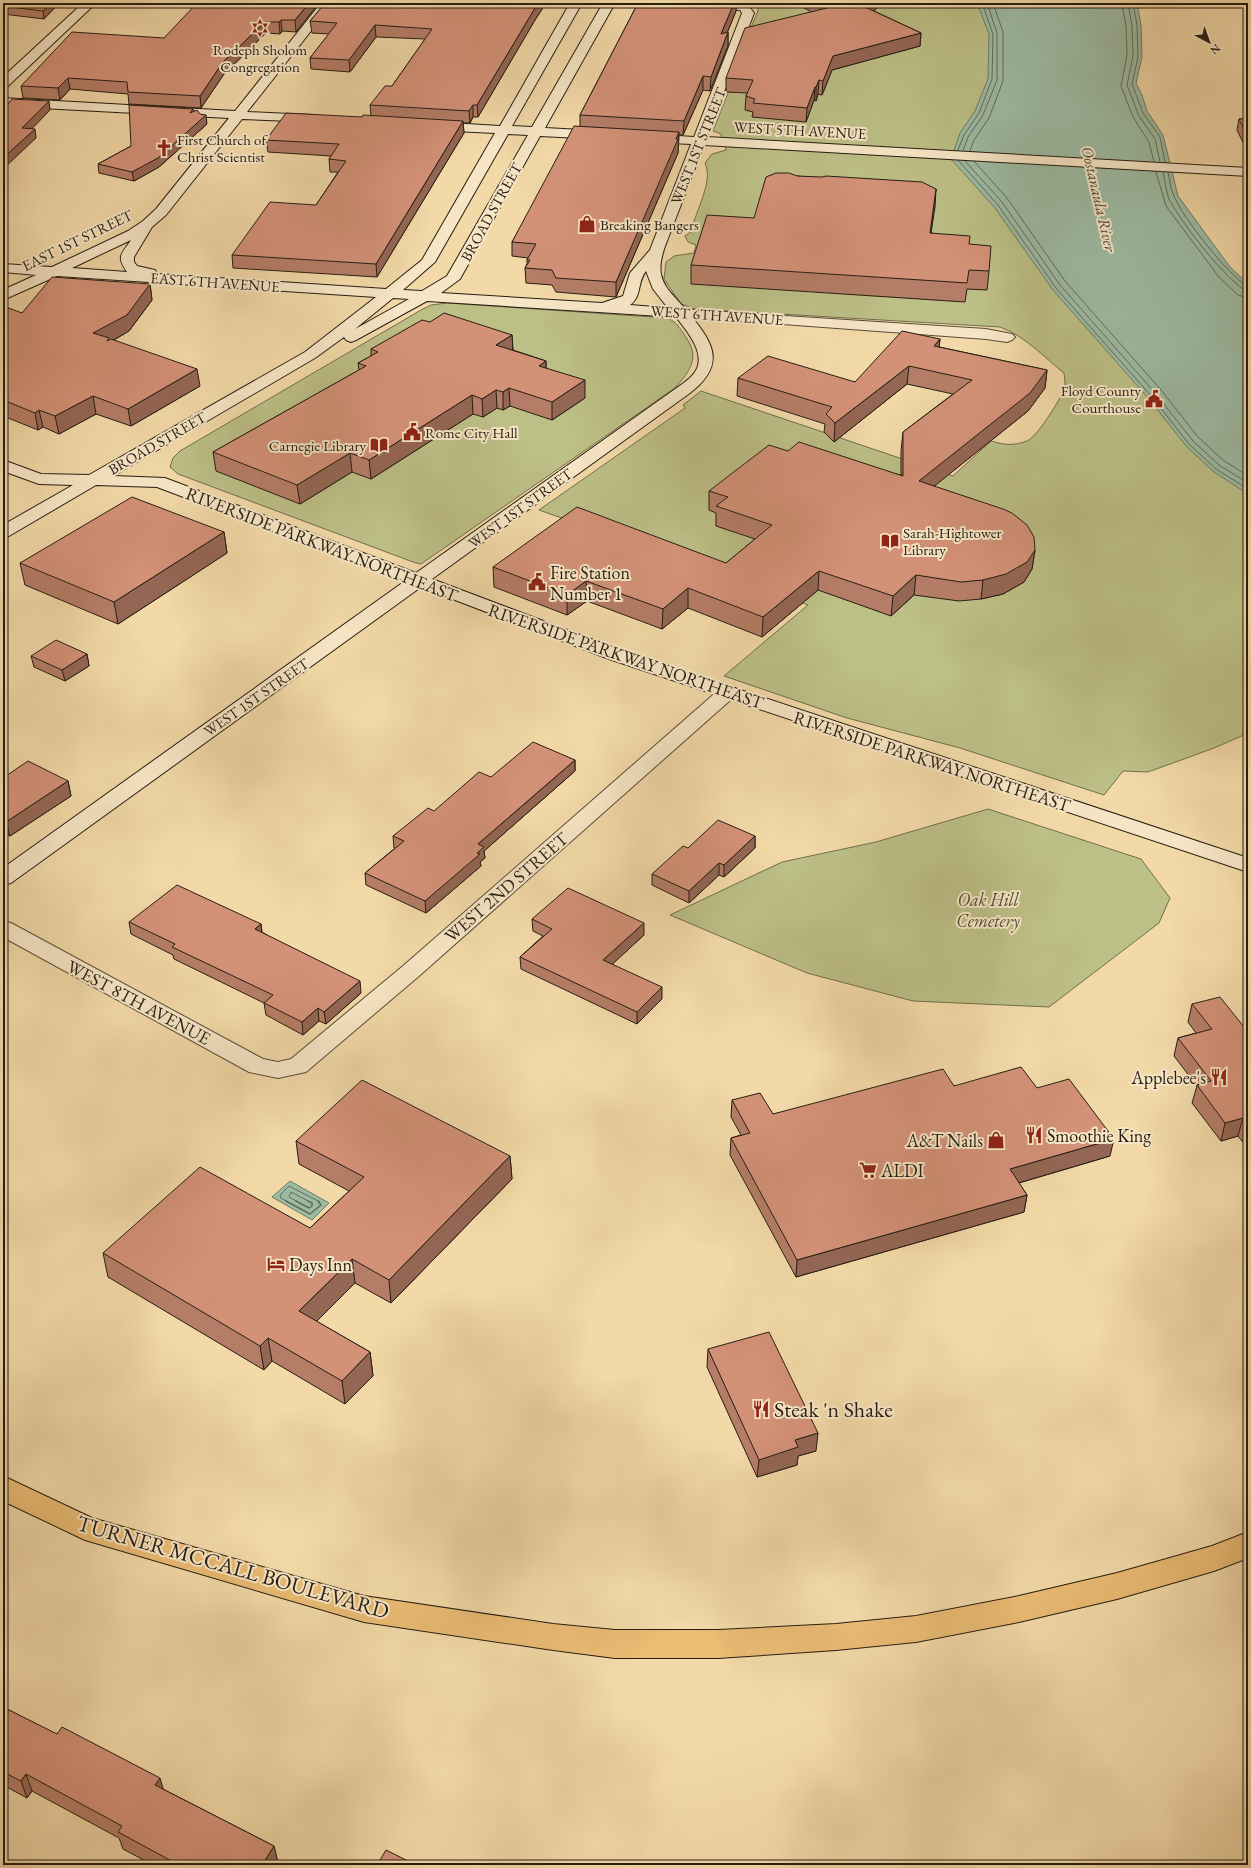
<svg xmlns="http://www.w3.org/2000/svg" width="1251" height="1868" viewBox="0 0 1251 1868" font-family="'EB Garamond',serif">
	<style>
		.green { fill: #bcbf86; stroke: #706e4c }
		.water { fill: #9dbba3; stroke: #6d7c69 }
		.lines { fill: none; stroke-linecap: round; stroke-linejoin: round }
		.shore-far1 { stroke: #616c5a; stroke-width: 1 }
		.shore { stroke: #616c5a; stroke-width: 1.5 }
		.street-casing { stroke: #584c38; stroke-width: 2 }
		.secondary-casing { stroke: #251d12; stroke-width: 2 }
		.primary-casing { stroke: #251d12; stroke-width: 2 }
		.street { fill: #f7e6c6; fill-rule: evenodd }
		.secondary { fill: #f7e6c6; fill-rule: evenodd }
		.primary { fill: #eabc74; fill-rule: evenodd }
		.wall { fill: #b57d67; stroke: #251d12 }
		.shaded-wall { fill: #946654; stroke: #251d12 }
		.building { fill: #d39178; stroke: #251d12 }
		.labels { text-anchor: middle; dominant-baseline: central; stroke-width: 4; stroke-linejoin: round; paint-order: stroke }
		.far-poi-label { font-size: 15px; fill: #251d12; stroke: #f7e6c6; text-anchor: start }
		.far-street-label { font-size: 15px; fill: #251d12; stroke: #f7e6c6 }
		.far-water-label { font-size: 16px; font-style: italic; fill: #494c3e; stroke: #f7e6c6 }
		.street-label { font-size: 18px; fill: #251d12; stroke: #f7e6c6 }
		.poi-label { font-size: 18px; fill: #251d12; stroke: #f7e6c6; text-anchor: start }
		.park-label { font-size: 18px; font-style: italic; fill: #524e35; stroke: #f7e6c6 }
		.near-poi-label { font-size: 22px; fill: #251d12; stroke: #f7e6c6; text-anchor: start }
		.near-street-label { font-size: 22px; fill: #251d12; stroke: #f7e6c6 }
	</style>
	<rect width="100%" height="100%" fill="#f3d9a8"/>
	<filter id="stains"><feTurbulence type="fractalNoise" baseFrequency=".005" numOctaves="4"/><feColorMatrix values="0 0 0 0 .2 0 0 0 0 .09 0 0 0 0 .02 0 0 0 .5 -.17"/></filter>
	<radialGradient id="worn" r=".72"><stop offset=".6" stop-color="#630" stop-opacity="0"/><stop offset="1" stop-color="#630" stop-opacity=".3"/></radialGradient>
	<path class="green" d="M 757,3 L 1061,3 L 1248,384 L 1248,736 L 1244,735 L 1214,748 L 1148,772 L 1123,771 L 1104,795 L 960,748 L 847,718 L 724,676 L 808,605 L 539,510 L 685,408 L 683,405 L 701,391 L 953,476 L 991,441 C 1005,445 1013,446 1027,441 C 1037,437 1057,404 1062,394 C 1066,388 1065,380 1064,373 C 1044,357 1025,336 1000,327 L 695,309 L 681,304 L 664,279 L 666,262 L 674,256 L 694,253 L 696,245 L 688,242 L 685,236 L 691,232 C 695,212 714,181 705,163 L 712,154 L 726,150 L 721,134 L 713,131 L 736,73 L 735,65 L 758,11 L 758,5 Z
		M 447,303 L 668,318 C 678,324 679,327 685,336 C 701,357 690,371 675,388 L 421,564 L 413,562 L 178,474 L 170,467 L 173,458 L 180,451 L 421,310 L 431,305 Z
		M 988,809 L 1141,859 L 1170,898 L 1159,923 L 1049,1007 L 913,1001 L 807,973 L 670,915 L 782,862 L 876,842 Z"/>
	<path class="water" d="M 977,3 L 1137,3 L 1141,25 L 1142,57 L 1136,83 L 1142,95 L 1147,111 L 1163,135 L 1178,196 L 1230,267 L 1248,284 L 1248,494 L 1214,472 L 1187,447 L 1149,399 L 1053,290 L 995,208 L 951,159 L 960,133 L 975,111 L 988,79 L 989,34 Z
		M 290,1181 L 329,1203 L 312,1220 L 272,1197 Z"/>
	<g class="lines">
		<path class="shore-far1" d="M 1122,3 L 1126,27 L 1127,55 L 1121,86 L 1133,117 L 1149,142 L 1154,162
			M 1128,3 L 1132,26 L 1133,56 L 1127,85 L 1139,116 L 1155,139 L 1160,162
			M 1133,3 L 1137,25 L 1138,57 L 1132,84 L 1143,113 L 1160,137 L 1165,162
			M 958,150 L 964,135 L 979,113 L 992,79 L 993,34 L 982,3
			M 963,151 L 968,137 L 983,115 L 997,80 L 997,33 L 987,3
			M 970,151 L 974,140 L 989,118 L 1003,81 L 1003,32 L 993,3
			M 958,160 L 998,205 L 1056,288 L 1152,397 L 1189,444 L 1216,469 L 1248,489
			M 965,161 L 1002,202 L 1060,285 L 1156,394 L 1193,441 L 1219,465 L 1248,483
			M 974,161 L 1007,198 L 1065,281 L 1161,390 L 1198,437 L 1223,460 L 1248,476
			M 1156,172 L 1166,206 L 1219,277 L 1238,295 L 1248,298
			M 1163,172 C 1165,181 1166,191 1169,199 C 1180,221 1227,282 1248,292
			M 1168,172 C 1170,180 1170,189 1174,196 C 1182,217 1229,276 1248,287
			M 288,1202 L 281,1198 L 280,1195 L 289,1186 L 320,1202
			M 298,1202 L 289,1197 L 291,1192 L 310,1202"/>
		<path class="shore" d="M 286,1201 L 310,1214 L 321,1205 L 318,1201
			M 296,1201 L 309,1208 L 312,1206 L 312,1203 L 308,1201"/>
		<g class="street-casing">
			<path id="street" d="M 679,309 L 986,329 L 1012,334 L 1015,337 L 1012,340 L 1007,342 L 986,339 L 674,316 L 672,313 L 674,310 Z
				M 728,686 L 735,688 L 738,692 L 735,696 L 419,976 L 306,1072 L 278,1078 L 249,1072 L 3,937 L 3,921 L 11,923 L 263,1059 L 278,1062 L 291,1059 L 403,966 L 721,688 Z"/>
		</g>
		<g class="secondary-casing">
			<path id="secondary" d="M 83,3 L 96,3 L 7,87 L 3,88 L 3,77 Z
				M 321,3 L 333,3 L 247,112 L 312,115 L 316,116 L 318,119 L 316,122 L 242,119 L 166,215 L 152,227 L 134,257 L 134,262 L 137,266 L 155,270 L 157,274 L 386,289 L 422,260 L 495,133 L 434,130 L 430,129 L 428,126 L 430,123 L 434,122 L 500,126 L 570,3 L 582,3 L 512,126 L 532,127 L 603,3 L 615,3 L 545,128 L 600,131 L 605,132 L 606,135 L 605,138 L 600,139 L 540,136 L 460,279 L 441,293 L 602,303 L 623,296 L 630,273 L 650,250 L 691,144 L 648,142 L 643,141 L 642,138 L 643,135 L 648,134 L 694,137 L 742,13 L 740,10 L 694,6 L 688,3 L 744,4 L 748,5 L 754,13 L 707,137 L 1248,168 L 1248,176 L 704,145 L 667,241 C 663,251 659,264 661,274 C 663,286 672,294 679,302 C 707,335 733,360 690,393 L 432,579 L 623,651 L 1248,858 L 1248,872 L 609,659 L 421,587 L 11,883 L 3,885 L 3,868 L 405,581 L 157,487 L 96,485 L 9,536 L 3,537 L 3,525 L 73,485 L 39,484 L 3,471 L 3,460 L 41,474 L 89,475 L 305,352 L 376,297 L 57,276 L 3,300 L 3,290 L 36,275 L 3,272 L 3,264 L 52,267 L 128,231 L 143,221 L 156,209 L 229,118 L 3,106 L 3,98 L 235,111 ZM 508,134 L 528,135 L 447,276 L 422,291 L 403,290 L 435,262 ZM 131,240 C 121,255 116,256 127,272 L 72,268 ZM 646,271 L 653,289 L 668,308 L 630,305 C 642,297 637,282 646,271 ZM 393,298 L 409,299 L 355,329 ZM 427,301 L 676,317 C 687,331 707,354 695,372 C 691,378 684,383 678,387 L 416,573 L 165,478 L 113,476 L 315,358 L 344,337 L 346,340 L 351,342 L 356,340 Z"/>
		</g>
		<g class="primary-casing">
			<path id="primary" d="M 3,1476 L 92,1518 L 364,1596 L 553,1624 L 615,1630 L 718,1630 L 836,1624 L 916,1616 L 1019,1596 L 1117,1573 L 1212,1546 L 1248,1532 L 1248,1558 L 1214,1571 L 1117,1599 L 1019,1622 L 916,1642 L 836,1650 L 718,1658 L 615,1658 L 553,1650 L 364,1622 L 85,1540 L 3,1501 Z"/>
		</g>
		<use href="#street" class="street"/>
		<use href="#secondary" class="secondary"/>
		<use href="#primary" class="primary"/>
	</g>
	<path class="wall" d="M 3,3 L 59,3 L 44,19 L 3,14 Z
		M 319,3 L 296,32 L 282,31 L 280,34 L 266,33 L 224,74 L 201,108 L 129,104 L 128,94 L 70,89 L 60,100 L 23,98 L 21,86 L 164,38 Z
		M 325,3 L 546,3 L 535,20 L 478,117 L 473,117 L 470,123 L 463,123 L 464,133 L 377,277 L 233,268 L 232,255 L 316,205 L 338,172 L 330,172 L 329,159 L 331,156 L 268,152 L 266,140 L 362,117 L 371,116 L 370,105 L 392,86 L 425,39 L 376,37 L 350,72 L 311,69 L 310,58 L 329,34 L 312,33 L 310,21 Z
		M 638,3 L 740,3 L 736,3 L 736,11 L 727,33 L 728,32 L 728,46 L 710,91 L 703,90 L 683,135 L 679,135 L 678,153 L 616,297 L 556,292 L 552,285 L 526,283 L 525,268 L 527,264 L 527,260 L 528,258 L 512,256 L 512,242 L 580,126 L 580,115 Z
		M 794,3 L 882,3 L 874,11 L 921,33 L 920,46 L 832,70 L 822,95 L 818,94 L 816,101 L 814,100 L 806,122 L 752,117 L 753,112 L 745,110 L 746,96 L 747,93 L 726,92 L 726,78 L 812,12 Z
		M 193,109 L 194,111 L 207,124 L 159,167 L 134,181 L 99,173 L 98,164 L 131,146 Z
		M 1239,119 L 1248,119 L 1248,153 L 1237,130 Z
		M 797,176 L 936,189 L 931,233 L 969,244 L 989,271 L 987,290 L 967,289 L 965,302 L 691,284 L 691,265 L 754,218 Z
		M 150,284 L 152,300 L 129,331 L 114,340 L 200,386 L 131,426 L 96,414 L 59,434 L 43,427 L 38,430 L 3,416 L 3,309 L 22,313 Z
		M 430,322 L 512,335 L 513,350 L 546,361 L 546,368 L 585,398 L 552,420 L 510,406 L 503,410 L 497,408 L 483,417 L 473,414 L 371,479 L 352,472 L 300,504 L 216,471 L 213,452 L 359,370 L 358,363 L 371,356 L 371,349 Z
		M 940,339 L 939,347 L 1047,370 L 1045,388 L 1028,411 L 934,486 L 1035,550 L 1032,569 L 1024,582 L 1003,594 L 981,599 L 959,601 L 914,595 L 891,616 L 818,590 L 762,637 L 688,608 L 662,629 L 587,601 L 567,615 L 494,587 L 493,567 L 726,563 L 755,539 L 716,526 L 716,513 L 709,510 L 709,491 L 788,451 L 901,475 L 901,451 L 903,432 L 953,394 L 907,384 L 834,442 L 824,432 L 825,424 L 737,396 L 738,378 L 855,382 Z
		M 224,532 L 227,553 L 118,624 L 25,585 L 20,563 Z
		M 87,654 L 89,666 L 65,681 L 34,667 L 31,656 Z
		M 575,760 L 575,771 L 484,851 L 485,858 L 480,862 L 481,866 L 426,913 L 366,885 L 365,873 L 395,848 L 394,848 L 393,836 L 434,811 L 491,777 Z
		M 3,778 L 68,781 L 71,796 L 10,836 L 3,833 Z
		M 755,836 L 755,848 L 724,877 L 719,875 L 689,903 L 652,885 L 652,874 L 688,848 Z
		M 532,919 L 644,935 L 612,964 L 662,999 L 637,1024 L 521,969 L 520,957 L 543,936 L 533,931 Z
		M 129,922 L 261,924 L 262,932 L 361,993 L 326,1024 L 319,1021 L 303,1035 L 266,1015 L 264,1003 L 174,959 L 173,955 L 131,934 Z
		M 1192,1004 L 1248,1032 L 1248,1145 L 1245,1145 L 1238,1136 L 1221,1141 L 1192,1103 L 1197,1086 L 1174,1056 L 1178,1038 L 1196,1033 L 1188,1022 Z
		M 954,1086 L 1037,1088 L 1110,1156 L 1019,1183 L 1027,1195 L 1024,1212 L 796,1277 L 730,1155 L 731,1138 L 741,1135 L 731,1117 L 732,1100 L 773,1114 Z
		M 296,1141 L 510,1156 L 512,1179 L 391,1303 L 355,1283 L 316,1321 L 370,1352 L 373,1376 L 345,1404 L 272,1361 L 264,1370 L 108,1277 L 103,1253 L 310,1228 L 349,1191 L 299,1164 Z
		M 708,1349 L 816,1451 L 798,1456 L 797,1465 L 757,1477 L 707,1367 Z
		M 3,1707 L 274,1846 L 278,1863 L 276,1865 L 153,1865 L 123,1849 L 119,1838 L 32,1791 L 27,1798 L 3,1785 Z"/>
	<path class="shaded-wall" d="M 50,3 L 59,3 L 44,19 L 43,11 Z
		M 309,3 L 319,3 L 296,32 L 295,20 Z
		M 538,3 L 546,3 L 535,20 L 478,117 L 477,105 Z
		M 734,3 L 736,3 L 736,11 L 721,48 L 721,34 Z
		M 870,3 L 882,3 L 864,20 L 865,7 Z
		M 281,20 L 282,31 L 280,34 L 279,22 Z
		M 265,22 L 266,33 L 224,74 L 201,108 L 200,96 L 223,62 Z
		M 375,25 L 376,37 L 350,72 L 349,60 Z
		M 728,32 L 728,46 L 710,91 L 711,77 Z
		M 921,33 L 920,46 L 832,70 L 822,95 L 823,81 L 833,56 Z
		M 703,76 L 703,90 L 683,135 L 684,121 Z
		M 68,78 L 70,89 L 60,100 L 58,88 Z
		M 819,80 L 818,94 L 816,101 L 816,87 Z
		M 815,87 L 814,100 L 806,122 L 807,108 Z
		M 49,101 L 50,110 L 24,137 L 22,128 Z
		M 473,105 L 473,117 L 470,123 L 469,111 Z
		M 206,115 L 207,124 L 159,167 L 134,181 L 132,172 Z
		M 463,121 L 464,133 L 377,277 L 376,264 Z
		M 35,129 L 36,138 L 3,169 L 3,158 Z
		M 679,132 L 678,153 L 616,297 L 616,282 Z
		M 936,189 L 935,207 L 928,252 L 930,233 Z
		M 150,284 L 152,300 L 129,331 L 110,342 L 93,333 Z
		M 512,335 L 513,353 L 496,345 Z
		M 940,339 L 938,357 L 934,346 Z
		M 546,361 L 546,379 L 539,366 Z
		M 909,366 L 907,384 L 834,442 L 835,423 Z
		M 197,369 L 200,386 L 131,426 L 128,409 Z
		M 1047,370 L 1045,388 L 1028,411 L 917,500 L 919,481 Z
		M 585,380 L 585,398 L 552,420 L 552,402 Z
		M 509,388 L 510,406 L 503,410 L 503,392 Z
		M 496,390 L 497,408 L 483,417 L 482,399 Z
		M 472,395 L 473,414 L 371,479 L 369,460 Z
		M 93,396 L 96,414 L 59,434 L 55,416 Z
		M 39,410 L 43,427 L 38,430 L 35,413 Z
		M 350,453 L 352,472 L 300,504 L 297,485 Z
		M 224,532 L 227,553 L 118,624 L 114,602 Z
		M 1035,550 L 1032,569 L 1024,582 L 1003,594 L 981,599 L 983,580 Z
		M 819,571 L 818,590 L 762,637 L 763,617 Z
		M 916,575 L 914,595 L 891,616 L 893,596 Z
		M 586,581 L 587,601 L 567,615 L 567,595 Z
		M 688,588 L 688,608 L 662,629 L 663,609 Z
		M 87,654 L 89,666 L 65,681 L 62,670 Z
		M 575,760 L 575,771 L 484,851 L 485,858 L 480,862 L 481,866 L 426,913 L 425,901 L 477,853 L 478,844 Z
		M 68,781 L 71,796 L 10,836 L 6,822 Z
		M 755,836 L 755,848 L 724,877 L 724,865 Z
		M 719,863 L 719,875 L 689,903 L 689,891 Z
		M 644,923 L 644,935 L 604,972 L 603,960 Z
		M 261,924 L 262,936 L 255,929 Z
		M 360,981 L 361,993 L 326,1024 L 324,1012 Z
		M 662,987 L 662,999 L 637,1024 L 637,1012 Z
		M 318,1008 L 319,1021 L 303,1035 L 302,1022 Z
		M 1243,1118 L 1238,1136 L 1221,1141 L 1225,1123 Z
		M 1248,1135 L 1248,1145 L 1245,1145 Z
		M 1114,1139 L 1110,1156 L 1008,1186 L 1010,1169 Z
		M 510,1156 L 512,1179 L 391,1303 L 389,1280 Z
		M 1027,1195 L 1024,1212 L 796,1277 L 797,1260 Z
		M 352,1259 L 355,1283 L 303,1335 L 299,1311 Z
		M 268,1338 L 272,1361 L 264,1370 L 260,1346 Z
		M 370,1352 L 373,1376 L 345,1404 L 342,1381 Z
		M 818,1433 L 816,1451 L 798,1456 L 797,1465 L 757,1477 L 759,1460 L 795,1440 Z
		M 26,1774 L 32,1791 L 27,1798 L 21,1781 Z
		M 160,1778 L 165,1795 L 155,1785 Z
		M 274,1846 L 278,1863 L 276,1865 L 262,1865 Z"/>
	<path class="building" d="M 3,3 L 50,3 L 43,11 L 3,6 Z
		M 197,3 L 309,3 L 295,20 L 281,20 L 279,22 L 265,22 L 223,62 L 200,96 L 128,92 L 127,82 L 68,78 L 58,88 L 21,86 L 72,32 L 164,38 Z
		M 325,3 L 538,3 L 477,105 L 473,105 L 469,111 L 370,105 L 385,86 L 392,86 L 432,29 L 375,25 L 349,60 L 310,58 L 337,23 L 310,21 Z
		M 638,3 L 734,3 L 721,34 L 728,32 L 711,77 L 703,76 L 684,121 L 580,115 Z
		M 822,3 L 870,3 L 865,7 L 921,33 L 833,56 L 823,81 L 819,80 L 816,87 L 815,87 L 807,108 L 753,103 L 755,99 L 746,96 L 753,80 L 726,78 L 745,28 L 831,7 Z
		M 12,99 L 49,101 L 22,128 L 35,129 L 3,158 L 3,110 Z
		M 129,105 L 193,109 L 190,113 L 197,110 L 200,114 L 206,115 L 158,158 L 132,172 L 98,164 L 131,146 Z
		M 286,113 L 362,117 L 363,115 L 463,121 L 376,264 L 232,255 L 270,202 L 316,205 L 346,161 L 329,159 L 339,144 L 266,140 Z
		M 1239,119 L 1248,119 L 1248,137 Z
		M 574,126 L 679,132 L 676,139 L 678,139 L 616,282 L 556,278 L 552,270 L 525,268 L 530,260 L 527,260 L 536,244 L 512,242 Z
		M 776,173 L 789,173 L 797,176 L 822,177 L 826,176 L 922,182 L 936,189 L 930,233 L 970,236 L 969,244 L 991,246 L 989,271 L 969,270 L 967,283 L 691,265 L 707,215 L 754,218 L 766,177 Z
		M 52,277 L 150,284 L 127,315 L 93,333 L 109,338 L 107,341 L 111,339 L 197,369 L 128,409 L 93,396 L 55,416 L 39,410 L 35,413 L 3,400 L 3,309 L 6,307 L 22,313 Z
		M 444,313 L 512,335 L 496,345 L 546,361 L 539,366 L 585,380 L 552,402 L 509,388 L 503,392 L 496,390 L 482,399 L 472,395 L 369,460 L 350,453 L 297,485 L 213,452 L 366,366 L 358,363 L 378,352 L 371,349 L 422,320 L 430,322 Z
		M 902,331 L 940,339 L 934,346 L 1047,370 L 1030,393 L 919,481 L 1003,509 L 1012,513 L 1027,525 L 1034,537 L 1035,550 L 1027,562 L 1006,574 L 983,580 L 961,582 L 916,575 L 893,596 L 819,571 L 763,617 L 688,588 L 663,609 L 586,581 L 567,595 L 493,567 L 577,507 L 726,563 L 772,525 L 716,506 L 728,497 L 709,491 L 769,445 L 788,451 L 799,442 L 903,476 L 903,432 L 972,380 L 909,366 L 835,423 L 826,414 L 832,407 L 738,378 L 768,356 L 855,382 Z
		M 132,497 L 224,532 L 114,602 L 20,563 Z
		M 56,640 L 87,654 L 62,670 L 31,656 Z
		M 533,742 L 575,760 L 478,844 L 484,847 L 477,853 L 480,854 L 425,901 L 365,873 L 404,841 L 393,836 L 428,808 L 434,811 L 479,772 L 491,777 Z
		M 28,761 L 68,781 L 6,822 L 3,820 L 3,778 Z
		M 718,820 L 755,836 L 724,865 L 719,863 L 689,891 L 652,874 L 683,846 L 688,848 Z
		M 177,885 L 261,924 L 255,929 L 360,981 L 324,1012 L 318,1008 L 302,1022 L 264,1003 L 273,995 L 172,947 L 175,944 L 129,922 Z
		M 568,888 L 644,923 L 603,960 L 662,987 L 637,1012 L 520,957 L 552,929 L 532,919 Z
		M 1220,997 L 1248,1032 L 1248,1125 L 1243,1118 L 1225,1123 L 1197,1085 L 1211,1081 L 1178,1038 L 1212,1029 L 1192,1004 Z
		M 1021,1067 L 1037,1088 L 1069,1079 L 1114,1139 L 1010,1169 L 1027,1195 L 797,1260 L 731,1138 L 750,1133 L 732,1100 L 760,1093 L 773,1114 L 943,1069 L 954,1086 Z
		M 362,1080 L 510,1156 L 389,1280 L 352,1259 L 299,1311 L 370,1352 L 342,1381 L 268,1338 L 260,1346 L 103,1253 L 200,1167 L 310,1228 L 364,1177 L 296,1141 Z
		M 769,1332 L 818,1433 L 795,1440 L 798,1447 L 759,1460 L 708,1349 Z
		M 3,1707 L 57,1734 L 62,1727 L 160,1778 L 155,1785 L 274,1846 L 262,1865 L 179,1865 L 118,1832 L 122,1826 L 26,1774 L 21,1781 L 3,1772 Z
		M 386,1850 L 416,1865 L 377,1865 Z"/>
	<defs>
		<g id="synagogue-bare" transform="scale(1.38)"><path d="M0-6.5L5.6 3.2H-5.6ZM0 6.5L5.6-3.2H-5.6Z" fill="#8f2418" stroke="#f7e6c6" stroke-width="2.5" paint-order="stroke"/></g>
		<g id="church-bare" transform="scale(1.38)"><path d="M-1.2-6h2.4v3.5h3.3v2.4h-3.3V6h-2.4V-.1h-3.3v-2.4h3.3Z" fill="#8f2418" stroke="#f7e6c6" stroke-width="2.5" paint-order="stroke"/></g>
		<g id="shop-bare" transform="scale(1.38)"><path d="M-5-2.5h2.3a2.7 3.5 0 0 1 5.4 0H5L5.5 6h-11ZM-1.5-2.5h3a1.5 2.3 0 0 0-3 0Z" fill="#8f2418" stroke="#f7e6c6" stroke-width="2.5" paint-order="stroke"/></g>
		<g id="civic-bare" transform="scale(1.38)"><path d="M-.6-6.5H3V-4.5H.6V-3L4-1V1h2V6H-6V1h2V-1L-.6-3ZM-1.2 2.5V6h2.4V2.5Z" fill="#8f2418" stroke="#f7e6c6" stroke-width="2.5" paint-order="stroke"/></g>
		<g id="library-bare" transform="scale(1.38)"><path d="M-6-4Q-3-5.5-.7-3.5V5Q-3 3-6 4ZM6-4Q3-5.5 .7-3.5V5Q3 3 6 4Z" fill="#8f2418" stroke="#f7e6c6" stroke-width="2.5" paint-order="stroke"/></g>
		<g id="restaurant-bare" transform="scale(1.38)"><path d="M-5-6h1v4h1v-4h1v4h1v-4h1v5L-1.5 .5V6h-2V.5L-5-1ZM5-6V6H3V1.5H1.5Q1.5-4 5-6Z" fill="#8f2418" stroke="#f7e6c6" stroke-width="2.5" paint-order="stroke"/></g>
		<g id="supermarket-bare" transform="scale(1.38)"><path d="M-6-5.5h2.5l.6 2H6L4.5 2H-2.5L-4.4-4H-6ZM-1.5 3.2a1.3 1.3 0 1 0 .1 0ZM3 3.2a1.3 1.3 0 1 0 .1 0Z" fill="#8f2418" stroke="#f7e6c6" stroke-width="2.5" paint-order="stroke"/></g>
		<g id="hotel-bare" transform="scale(1.38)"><path d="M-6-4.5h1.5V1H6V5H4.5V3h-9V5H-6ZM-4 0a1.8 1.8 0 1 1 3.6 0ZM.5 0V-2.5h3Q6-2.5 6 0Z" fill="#8f2418" stroke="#f7e6c6" stroke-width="2.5" paint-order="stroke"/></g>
	</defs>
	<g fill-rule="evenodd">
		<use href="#synagogue-bare" x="260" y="28"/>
		<use href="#church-bare" x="164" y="148"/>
		<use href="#shop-bare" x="587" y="224"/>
		<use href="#civic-bare" x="1154" y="399"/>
		<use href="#civic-bare" x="412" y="432"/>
		<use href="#library-bare" x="379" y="445"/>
		<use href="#library-bare" x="890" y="541"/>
		<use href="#civic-bare" x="537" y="582"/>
		<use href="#restaurant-bare" x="1219" y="1077"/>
		<use href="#restaurant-bare" x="1034" y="1135"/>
		<use href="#shop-bare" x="996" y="1140"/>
		<use href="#supermarket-bare" x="868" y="1170"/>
		<use href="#hotel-bare" x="276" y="1264"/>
		<use href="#restaurant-bare" x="761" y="1409"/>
	</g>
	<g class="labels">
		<g class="far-poi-label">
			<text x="260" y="49" text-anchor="middle">Rodeph Sholom<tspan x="260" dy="17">Congregation</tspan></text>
			<text x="177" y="139">First Church of<tspan x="177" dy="17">Christ Scientist</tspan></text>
			<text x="600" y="224">Breaking Bangers</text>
			<text x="1141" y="390" text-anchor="end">Floyd County<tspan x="1141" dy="17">Courthouse</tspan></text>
			<text x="425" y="432">Rome City Hall</text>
			<text x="366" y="445" text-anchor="end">Carnegie Library</text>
			<text x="903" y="532">Sarah-Hightower<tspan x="903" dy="17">Library</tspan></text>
		</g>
		<g class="far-street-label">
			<text transform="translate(800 130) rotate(3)">WEST 5TH AVENUE</text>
			<text transform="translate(698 146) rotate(-68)">WEST 1ST STREET</text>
			<text transform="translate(491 212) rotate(-61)">BROAD STREET</text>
			<text transform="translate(77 240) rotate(-26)">EAST 1ST STREET</text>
			<text transform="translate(215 282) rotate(4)">EAST 6TH AVENUE</text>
			<text transform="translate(717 315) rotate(4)">WEST 6TH AVENUE</text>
			<text transform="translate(157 443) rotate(-30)">BROAD STREET</text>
			<text transform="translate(520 508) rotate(-36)">WEST 1ST STREET</text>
			<text transform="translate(256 697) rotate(-35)">WEST 1ST STREET</text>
		</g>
		<g class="far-water-label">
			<text transform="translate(1099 199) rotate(77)">Oostanaula River</text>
		</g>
		<g class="street-label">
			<text transform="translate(322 544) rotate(21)">RIVERSIDE PARKWAY NORTHEAST</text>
			<text transform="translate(626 656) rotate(19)">RIVERSIDE PARKWAY NORTHEAST</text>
			<text transform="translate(932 761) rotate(18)">RIVERSIDE PARKWAY NORTHEAST</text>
			<text transform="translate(506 887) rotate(-41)">WEST 2ND STREET</text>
			<text transform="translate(139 1002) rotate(28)">WEST 8TH AVENUE</text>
		</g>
		<g class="poi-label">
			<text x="550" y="572">Fire Station<tspan x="550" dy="21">Number 1</tspan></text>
			<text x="1206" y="1077" text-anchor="end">Applebee's</text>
			<text x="1047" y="1135">Smoothie King</text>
			<text x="983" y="1140" text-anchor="end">A&amp;T Nails</text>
			<text x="881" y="1170">ALDI</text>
			<text x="289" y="1264">Days Inn</text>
		</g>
		<g class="park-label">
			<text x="988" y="899">Oak Hill<tspan x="988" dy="21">Cemetery</tspan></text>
		</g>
		<g class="near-poi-label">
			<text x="774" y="1409">Steak 'n Shake</text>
		</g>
		<g class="near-street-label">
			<text transform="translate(233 1567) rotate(16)">TURNER MCCALL BOULEVARD</text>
		</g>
	</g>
	<rect width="1251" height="1868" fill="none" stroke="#f3d9a8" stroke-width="16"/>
	<rect x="4" y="4" width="1243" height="1860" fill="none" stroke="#251d12" stroke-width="2"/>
	<rect x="8" y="8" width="1235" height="1852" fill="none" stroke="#251d12"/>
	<g transform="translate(1209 42) rotate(139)" stroke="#f7e6c6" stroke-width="3" paint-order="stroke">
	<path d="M0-3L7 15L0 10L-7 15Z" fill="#251d12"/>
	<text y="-6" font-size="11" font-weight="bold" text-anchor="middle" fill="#251d12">N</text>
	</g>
	<rect width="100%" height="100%" filter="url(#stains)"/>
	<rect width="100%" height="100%" fill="url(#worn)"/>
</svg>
